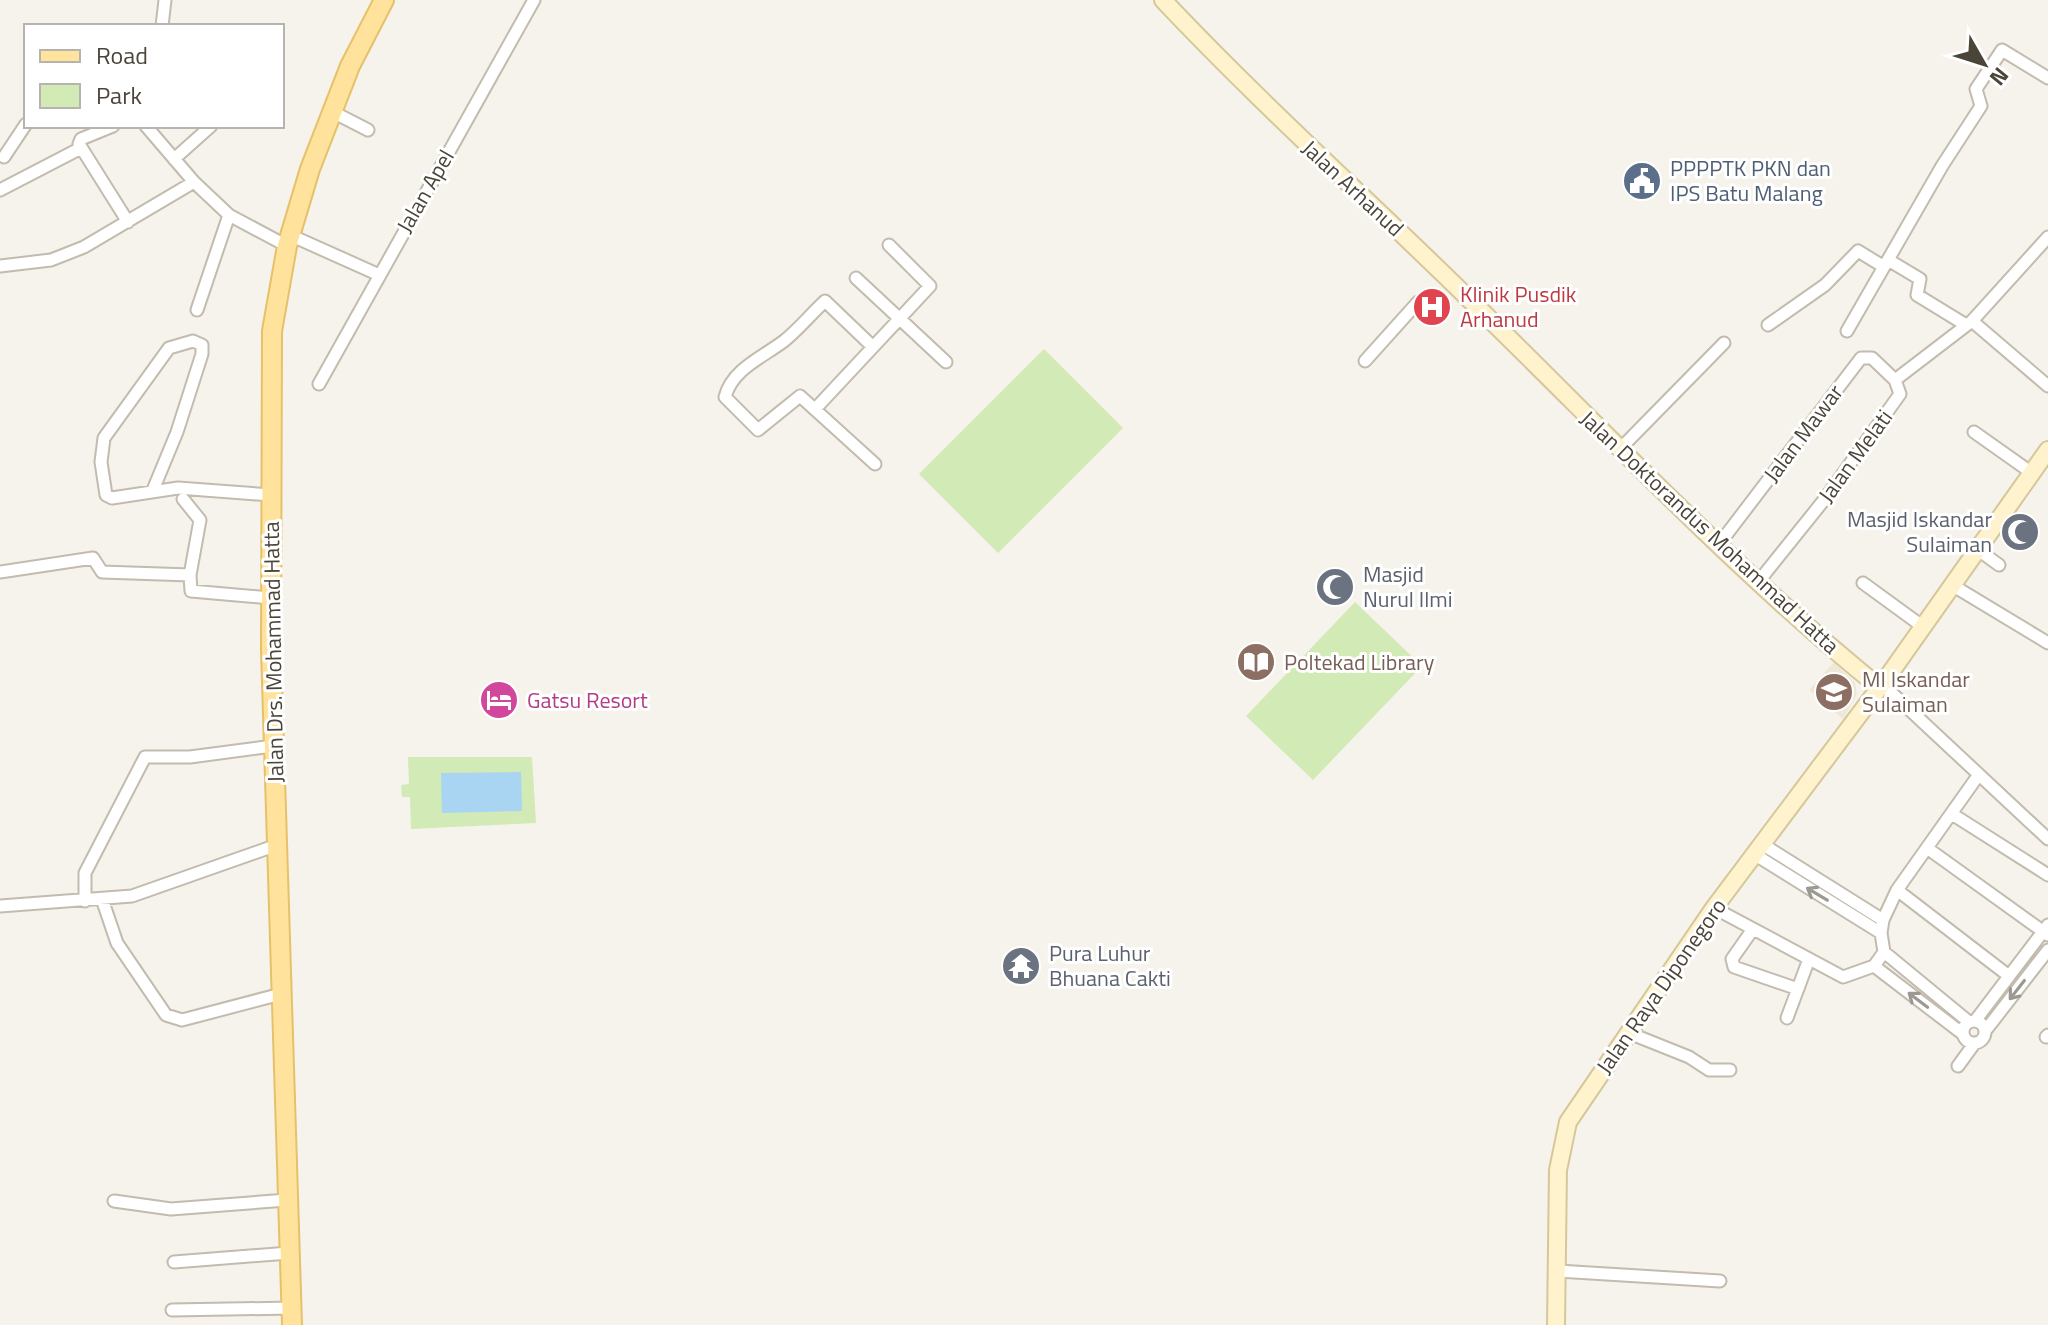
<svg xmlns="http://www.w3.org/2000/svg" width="2048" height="1325" viewBox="0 0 2048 1325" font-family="'Titillium Web',sans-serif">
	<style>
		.education { fill: #efe8d6 }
		.green { fill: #d2eab5 }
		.water { fill: #a9d4f2 }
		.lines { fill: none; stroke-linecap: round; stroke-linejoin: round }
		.street-casing { stroke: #c2bbae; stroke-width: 15 }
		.secondary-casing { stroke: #d6c79b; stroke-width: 20 }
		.primary-casing { stroke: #e6c16a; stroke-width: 22 }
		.street { stroke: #fff; stroke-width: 11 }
		.secondary { stroke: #fff3cd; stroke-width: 16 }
		.primary { stroke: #ffe39c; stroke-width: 18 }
		.oneway { stroke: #9c9892 }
		.labels { text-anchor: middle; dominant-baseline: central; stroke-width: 6; stroke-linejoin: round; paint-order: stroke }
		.service-label { font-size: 22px; fill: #4e5e75; stroke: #fff; text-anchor: start }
		.street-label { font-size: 22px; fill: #4b4439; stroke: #fff }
		.health-label { font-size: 22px; fill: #be3a42; stroke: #fff; text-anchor: start }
		.worship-label { font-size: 22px; fill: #5b616d; stroke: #fff; text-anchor: start }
		.education-label { font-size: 22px; fill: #785e54; stroke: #fff; text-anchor: start }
		.hotel-label { font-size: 22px; fill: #b23c85; stroke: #fff; text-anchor: start }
	</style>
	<rect width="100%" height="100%" fill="#f6f3ec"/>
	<path class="education" d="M 1834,662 L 1855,683 L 1857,694 L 1843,719 L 1809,690 Z"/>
	<path class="green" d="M 1044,349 L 1123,428 L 998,553 L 919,474 Z
		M 1355,602 L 1422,666 L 1313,780 L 1246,716 Z
		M 408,757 L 532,757 L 536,823 L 411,829 L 410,797 L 402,797 L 401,785 L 409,784 Z"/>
	<path class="water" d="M 521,772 L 522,811 L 442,813 L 441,773 Z"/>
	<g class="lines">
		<g class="street-casing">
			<path id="street" d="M 162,26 L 165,0
				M 331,111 L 368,130
				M 113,126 L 81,139 L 79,144 L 128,222
				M 146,126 L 194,182 L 229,215 L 287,246
				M 4,157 L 26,124
				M 174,159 L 211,126
				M 0,190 L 81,148
				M 290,235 L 377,274
				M 0,266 L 51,260 L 84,247 L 194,182
				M 856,278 L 946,362
				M 197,310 L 229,215
				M 1972,321 L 2048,386
				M 1768,325 L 1825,285 L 1858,251 L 1881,265 L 1890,261 L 1920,279 L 1917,295 L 1966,325
				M 1847,331 L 1942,166 L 1981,106 L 1976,89 L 2002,50 L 2048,78
				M 873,347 L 825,301 C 811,314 798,330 784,341 C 763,357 732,369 725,397 L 758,430 L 800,396 L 875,464
				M 1365,361 L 1418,302
				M 319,384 L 534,0
				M 817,407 L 930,286 L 889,245
				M 1974,432 L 2032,473
				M 1621,448 L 1724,343
				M 153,490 L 177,432 L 202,354 L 202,345 L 193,341 L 169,348 L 104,438 L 101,462 L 106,495 L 112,498 L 178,488 L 271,495
				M 183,499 L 200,520 L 190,575 L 191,591 L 270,598
				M 1720,543 L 1861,358 L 1872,358 L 1895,380
				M 1977,549 L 1999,565
				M 0,572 L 93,558 L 102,572 L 190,575
				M 1759,581 L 1824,500 L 1900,394 L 1895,380 L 1972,321 L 2048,237
				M 1863,583 L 1922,626
				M 1952,585 L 2048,643
				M 1882,684 L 2048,839
				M 1952,814 L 2048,875
				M 1762,844 L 1883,920
				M 1927,848 L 2048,935
				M 1754,854 L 1881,933
				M 1897,890 L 2009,976
				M 102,899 L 117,943 L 166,1015 L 182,1020 L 281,994
				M 85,901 L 85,873 L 145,757 L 190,757 L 273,746
				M 0,906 L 132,896 L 277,845
				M 1714,908 L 1843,977 L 1874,966 L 1884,952
				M 1753,929 L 1732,959 L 1734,967 L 1798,989
				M 1874,966 L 1963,1034
				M 1787,1018 L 1809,959
				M1963 1032a11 11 0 1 1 22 0a11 11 0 1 1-22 0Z
				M 1975,1021 L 2048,925
				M 1969,1022 L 1884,952 L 1881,933 L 1883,920 L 1897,890 L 1975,780
				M 1986,1030 L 2048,950
				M 1629,1033 L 1689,1057 L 1709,1070 L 1730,1070
				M 2046,1037 L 2048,1035
				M 1958,1066 L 1974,1044
				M 114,1201 L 171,1209 L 287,1200
				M 174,1262 L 289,1253
				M 1558,1271 L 1720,1281
				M 172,1310 L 292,1308"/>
		</g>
		<g class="secondary-casing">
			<path id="secondary" d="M 1163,0 C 1260,103 1365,197 1466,296 C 1601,427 1733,569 1879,687
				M 1556,1325 L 1558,1170 L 1568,1122 L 1714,908 L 1886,679 L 2048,450"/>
		</g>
		<g class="primary-casing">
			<path id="primary" d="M 292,1325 L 271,650 L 272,331 L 287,246 L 310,169 L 350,66 L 384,0"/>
		</g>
		<use href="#street" class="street"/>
		<use href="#secondary" class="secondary"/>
		<use href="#primary" class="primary"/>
	</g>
	<defs><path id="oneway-shaft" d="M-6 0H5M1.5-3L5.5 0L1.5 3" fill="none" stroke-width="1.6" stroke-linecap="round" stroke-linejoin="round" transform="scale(2)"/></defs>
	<g class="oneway">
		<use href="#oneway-shaft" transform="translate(1817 894) rotate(-149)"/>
		<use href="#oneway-shaft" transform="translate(2017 990) rotate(128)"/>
		<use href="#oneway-shaft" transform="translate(1918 1000) rotate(-143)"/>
	</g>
	<defs>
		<g id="civic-disc" transform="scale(2)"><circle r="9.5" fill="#5c6f8a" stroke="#fff"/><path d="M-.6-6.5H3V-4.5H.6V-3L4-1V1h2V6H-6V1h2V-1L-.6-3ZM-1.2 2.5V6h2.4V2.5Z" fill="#fff"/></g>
		<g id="hospital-disc" transform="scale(2)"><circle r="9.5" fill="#e0444e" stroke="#fff"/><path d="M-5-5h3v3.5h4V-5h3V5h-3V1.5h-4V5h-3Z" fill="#fff"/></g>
		<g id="mosque-disc" transform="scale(2)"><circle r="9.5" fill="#6b7280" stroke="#fff"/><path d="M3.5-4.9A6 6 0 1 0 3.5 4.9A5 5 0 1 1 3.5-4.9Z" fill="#fff"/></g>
		<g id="library-disc" transform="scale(2)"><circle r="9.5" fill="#8d6e63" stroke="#fff"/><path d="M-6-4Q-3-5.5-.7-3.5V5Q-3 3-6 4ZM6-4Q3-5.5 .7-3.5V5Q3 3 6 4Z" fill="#fff"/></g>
		<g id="school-disc" transform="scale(2)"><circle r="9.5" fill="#8d6e63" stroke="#fff"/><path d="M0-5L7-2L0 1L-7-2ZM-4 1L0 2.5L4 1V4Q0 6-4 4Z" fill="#fff"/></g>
		<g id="hotel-disc" transform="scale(2)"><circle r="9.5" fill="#d1479c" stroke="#fff"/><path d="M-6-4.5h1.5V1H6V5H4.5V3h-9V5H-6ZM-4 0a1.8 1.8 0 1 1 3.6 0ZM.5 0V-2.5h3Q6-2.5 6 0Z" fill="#fff"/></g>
		<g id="temple-disc" transform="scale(2)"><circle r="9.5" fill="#6b7280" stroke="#fff"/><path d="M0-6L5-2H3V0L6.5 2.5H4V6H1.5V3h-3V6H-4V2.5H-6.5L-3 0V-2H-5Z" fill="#fff"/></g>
	</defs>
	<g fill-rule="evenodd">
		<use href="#civic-disc" x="1642" y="181"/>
		<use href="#hospital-disc" x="1432" y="307"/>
		<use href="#mosque-disc" x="2020" y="532"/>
		<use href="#mosque-disc" x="1335" y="587"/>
		<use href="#library-disc" x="1256" y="662"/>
		<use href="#school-disc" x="1834" y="692"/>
		<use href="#hotel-disc" x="499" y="700"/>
		<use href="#temple-disc" x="1021" y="966"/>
	</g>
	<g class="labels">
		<g class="service-label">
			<text x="1670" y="168">PPPPTK PKN dan<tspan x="1670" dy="25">IPS Batu Malang</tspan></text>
		</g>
		<g class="street-label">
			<text transform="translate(1353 188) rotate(43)">Jalan Arhanud</text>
			<text transform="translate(425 191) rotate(-60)">Jalan Apel</text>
			<text transform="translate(1803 433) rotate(-53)">Jalan Mawar</text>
			<text transform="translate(1855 456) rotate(-54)">Jalan Melati</text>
			<text transform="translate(1710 532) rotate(43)">Jalan Doktorandus Mohammad Hatta</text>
			<text transform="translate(273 652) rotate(-91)">Jalan Drs. Mohammad Hatta</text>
			<text transform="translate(1661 986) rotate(-55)">Jalan Raya Diponegoro</text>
		</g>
		<g class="health-label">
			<text x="1460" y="294">Klinik Pusdik<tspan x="1460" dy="25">Arhanud</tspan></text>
		</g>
		<g class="worship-label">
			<text x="1992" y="519" text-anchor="end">Masjid Iskandar<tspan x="1992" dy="25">Sulaiman</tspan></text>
			<text x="1363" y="574">Masjid<tspan x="1363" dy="25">Nurul Ilmi</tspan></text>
			<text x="1049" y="953">Pura Luhur<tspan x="1049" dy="25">Bhuana Cakti</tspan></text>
		</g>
		<g class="education-label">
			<text x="1284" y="662">Poltekad Library</text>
			<text x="1862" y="679">MI Iskandar<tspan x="1862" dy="25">Sulaiman</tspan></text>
		</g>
		<g class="hotel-label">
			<text x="527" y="700">Gatsu Resort</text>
		</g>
	</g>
	<rect x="24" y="24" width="260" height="104" fill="#ffffff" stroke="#b7b4b0" stroke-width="2"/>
	<rect x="40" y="50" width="40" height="12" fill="#ffe39c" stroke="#b7b4b0" stroke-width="2"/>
	<text x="96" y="64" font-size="24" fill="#4b4439">Road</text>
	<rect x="40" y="84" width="40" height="24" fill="#d2eab5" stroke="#b7b4b0" stroke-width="2"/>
	<text x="96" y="104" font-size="24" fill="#4b4439">Park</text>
	<g transform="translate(1984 64) rotate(129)" stroke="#ffffff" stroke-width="6" paint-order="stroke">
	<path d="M0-6L14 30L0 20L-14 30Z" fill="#4b4439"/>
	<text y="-12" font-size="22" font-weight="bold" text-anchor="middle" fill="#4b4439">N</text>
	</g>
</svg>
